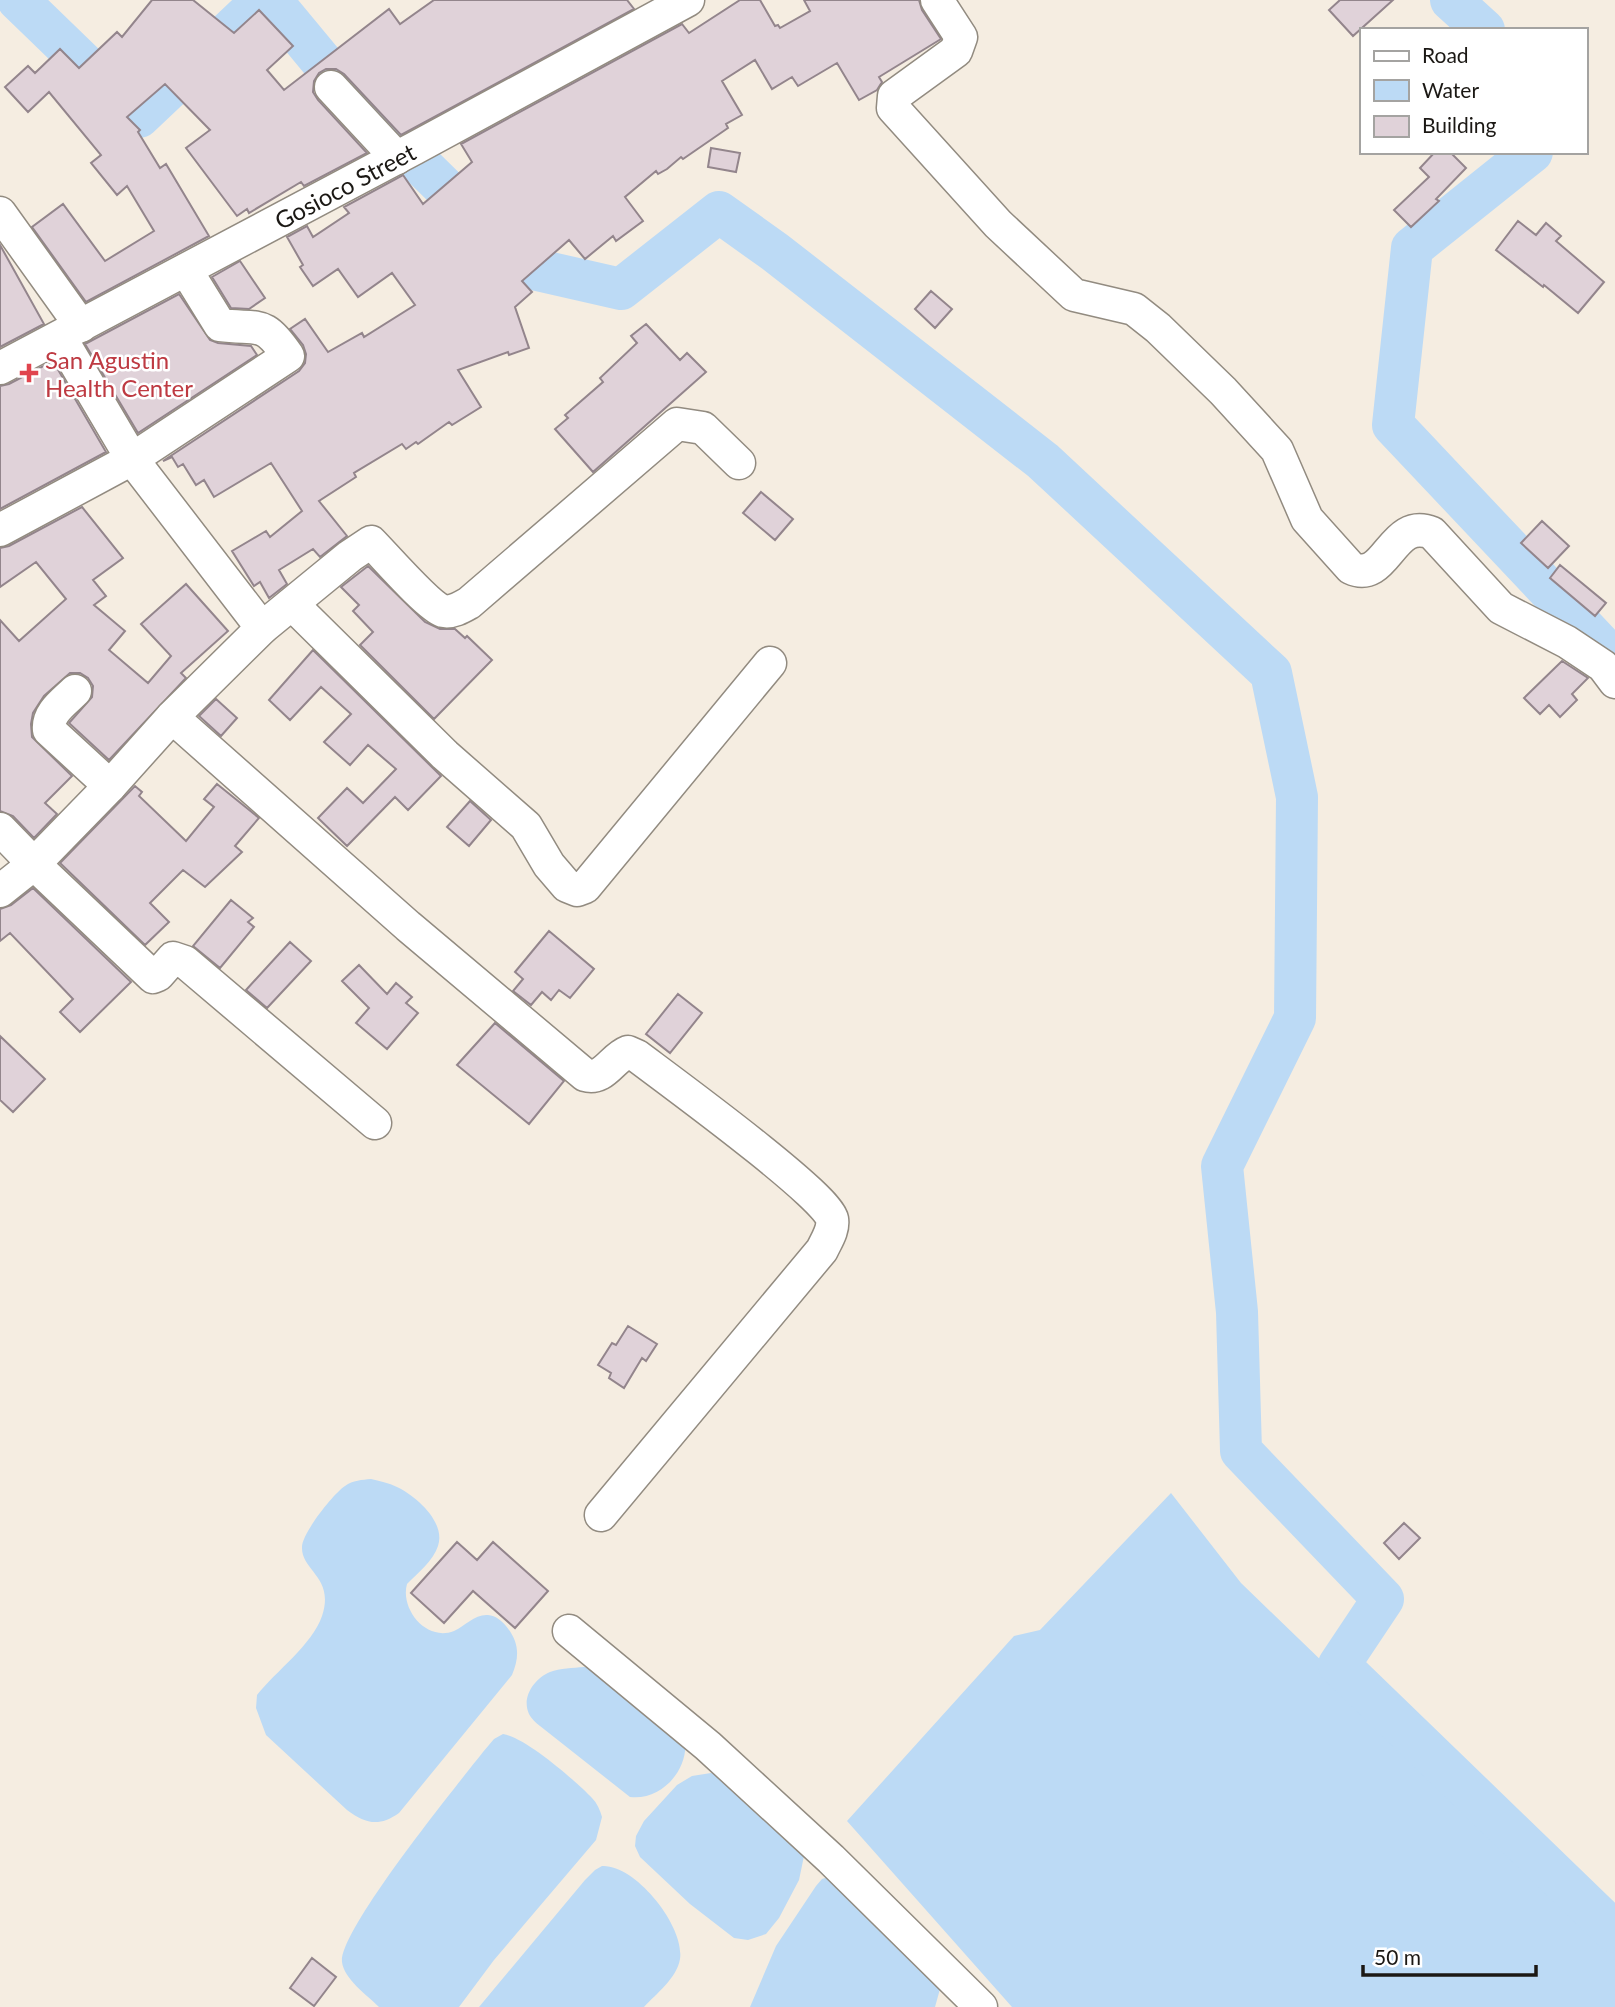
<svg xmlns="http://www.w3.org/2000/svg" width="1615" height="2007" viewBox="0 0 1615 2007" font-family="Lato,sans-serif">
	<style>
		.water { fill: #bcdaf5 }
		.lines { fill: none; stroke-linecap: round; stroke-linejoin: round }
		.river { stroke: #bcdaf5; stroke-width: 42 }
		.building { fill: #e0d2d9; stroke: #93858c; stroke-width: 2 }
		.minor-casing { stroke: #928b80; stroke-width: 35 }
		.minor { stroke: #fff; stroke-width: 32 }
		.health-dot { fill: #e0444e; stroke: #fff; stroke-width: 2.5 }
		.labels { text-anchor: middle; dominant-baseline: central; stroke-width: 5; stroke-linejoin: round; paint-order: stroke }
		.street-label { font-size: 24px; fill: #1b1814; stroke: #fff }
		.health-label { font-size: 24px; fill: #be3a42; stroke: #fff; text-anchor: start }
	</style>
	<rect width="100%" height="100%" fill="#f5ede1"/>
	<path class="water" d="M 371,1479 C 379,1481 389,1483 397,1487 C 416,1496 446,1522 438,1546 C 433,1561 418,1573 407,1584 C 400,1609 426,1642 454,1631 C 465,1626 475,1614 488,1615 C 496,1616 501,1620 506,1626 C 519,1642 520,1656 512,1675 L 399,1813 C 379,1827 366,1824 347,1810 L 266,1735 L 256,1708 L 257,1695 C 276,1671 312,1645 322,1616 C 335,1577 301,1571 302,1547 C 302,1533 334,1493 345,1486 C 353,1480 362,1480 371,1479 Z
		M 1171,1493 L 1241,1583 L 1615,1944 L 1615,2007 L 1012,2007 L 847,1821 L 1014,1636 L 1040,1630 Z
		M 584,1667 L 595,1668 L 685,1740 C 689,1770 661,1801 630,1797 L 540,1726 C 536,1723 531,1718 529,1714 C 521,1697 535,1678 550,1672 C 560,1668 573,1668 584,1667 Z
		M 503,1734 C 525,1737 576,1781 592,1798 C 597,1803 600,1810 602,1817 L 596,1840 L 494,1960 L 459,2007 L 379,2007 C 367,1995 344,1979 342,1962 C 339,1930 458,1784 483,1752 L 494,1739 Z
		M 711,1773 L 725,1777 L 804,1856 L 799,1880 L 779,1918 L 766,1934 L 748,1940 L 734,1938 L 690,1904 L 640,1857 L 635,1846 L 636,1836 L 644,1821 L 677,1785 L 692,1776 Z
		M 602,1866 C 635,1864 685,1926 680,1959 C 677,1978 656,1994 644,2007 L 479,2007 L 585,1880 L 595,1870 Z
		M 831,1876 L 938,1980 L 940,1989 L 935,2007 L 750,2007 L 776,1946 L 816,1886 L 822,1879 Z"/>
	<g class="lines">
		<path class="river" d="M 18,0 L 139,117 L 250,12 L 275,5 L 347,92 L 464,207 L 520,266 L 621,289 L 719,212 L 775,252 L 1043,461 L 1271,673 L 1297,797 L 1295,1018 L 1222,1166 L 1237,1312 L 1241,1451 L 1383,1599 L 1339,1665 L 1615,1932
			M 1451,0 L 1484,30
			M 1532,152 L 1412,248 L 1393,425 L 1610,655 L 1615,662"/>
	</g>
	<path class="building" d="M 152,0 L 193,0 L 234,33 L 259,10 L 293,46 L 267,70 L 284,90 L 389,9 L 400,24 L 434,0 L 627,0 L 634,9 L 401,135 L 344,74 L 336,69 L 326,69 L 319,73 L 314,81 L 313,92 L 318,100 L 367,153 L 304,186 L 301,182 L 249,213 L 247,209 L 237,216 L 186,148 L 210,130 L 165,84 L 127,117 L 140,130 L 138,132 L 160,168 L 166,164 L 209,236 L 86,302 L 32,227 L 63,204 L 105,261 L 154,231 L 127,186 L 117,195 L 91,163 L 101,155 L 49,92 L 28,112 L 5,87 L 28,66 L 35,73 L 60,49 L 79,68 L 117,32 L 122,37 Z
		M 740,0 L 760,0 L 775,26 L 778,25 L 780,28 L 810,11 L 804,0 L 919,0 L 922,10 L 941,39 L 879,77 L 882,82 L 877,90 L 859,100 L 837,63 L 798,86 L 792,77 L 772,89 L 755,60 L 722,81 L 742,115 L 726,124 L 728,128 L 683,159 L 681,157 L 667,169 L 658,174 L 656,171 L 625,197 L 643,221 L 616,241 L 613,236 L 585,259 L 569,240 L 522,281 L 532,292 L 515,307 L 529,348 L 509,355 L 508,352 L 458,370 L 481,407 L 452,425 L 449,422 L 418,444 L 416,442 L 406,449 L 402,444 L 354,473 L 356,477 L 319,501 L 347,536 L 320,557 L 313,549 L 279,570 L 287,584 L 269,598 L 260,582 L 254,586 L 232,551 L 266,531 L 270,537 L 302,511 L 271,463 L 214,497 L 204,480 L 196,485 L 183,464 L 178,467 L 172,457 L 163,461 L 299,371 L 305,363 L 306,354 L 303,345 L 290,329 L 305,319 L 328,352 L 362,333 L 364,337 L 415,305 L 392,273 L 358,297 L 338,269 L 313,286 L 300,267 L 303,265 L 287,237 L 307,226 L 313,237 L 349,213 L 344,207 L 403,175 L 423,204 L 472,162 L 461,144 L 682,24 L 689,33 Z
		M 1340,0 L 1393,0 L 1353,36 L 1329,10 Z
		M 711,148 L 740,153 L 736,172 L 708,167 Z
		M 1435,152 L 1450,152 L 1466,168 L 1436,199 L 1439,201 L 1411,227 L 1394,210 L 1429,177 L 1420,168 Z
		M 1518,221 L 1536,235 L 1546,223 L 1561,236 L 1556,241 L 1604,282 L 1578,313 L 1544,285 L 1543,287 L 1496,250 Z
		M 0,245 L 44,324 L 0,347 Z
		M 240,261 L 265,298 L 249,309 L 231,308 L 212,277 Z
		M 931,291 L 952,309 L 935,328 L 915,309 Z
		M 179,294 L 210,340 L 218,343 L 251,346 L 257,355 L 138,433 L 85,344 Z
		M 646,324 L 680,360 L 687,353 L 706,372 L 593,472 L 555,429 L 568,418 L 565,415 L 603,382 L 600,378 L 637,343 L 631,336 Z
		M 53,361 L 106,452 L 0,509 L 0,386 L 9,384 Z
		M 761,492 L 793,519 L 775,540 L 743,513 Z
		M 82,507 L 123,558 L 93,580 L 106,596 L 94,605 L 125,631 L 109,650 L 148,683 L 171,656 L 141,624 L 186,584 L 228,631 L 181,673 L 186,678 L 109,760 L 69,723 L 92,697 L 93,686 L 88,678 L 80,673 L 70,673 L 44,696 L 33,713 L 31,724 L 32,737 L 72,776 L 45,803 L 57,814 L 34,838 L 13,816 L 0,811 L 0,620 L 19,641 L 66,599 L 36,562 L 0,587 L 0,548 L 9,546 Z
		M 1542,521 L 1569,546 L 1548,568 L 1521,543 Z
		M 1560,565 L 1606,603 L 1595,616 L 1550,578 Z
		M 368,566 L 425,622 L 440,629 L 455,629 L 465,638 L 467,636 L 492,660 L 434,719 L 360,645 L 373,632 L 353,611 L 359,605 L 341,587 Z
		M 313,650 L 441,776 L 408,810 L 395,797 L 347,846 L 318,818 L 347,788 L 363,803 L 396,769 L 368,745 L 350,765 L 324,742 L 351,714 L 321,687 L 290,720 L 269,700 Z
		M 1562,661 L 1588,678 L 1572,694 L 1577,700 L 1560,717 L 1549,705 L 1540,714 L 1524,698 Z
		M 216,699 L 237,718 L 221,736 L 199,716 Z
		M 217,784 L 259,818 L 235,846 L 242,852 L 205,887 L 183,870 L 150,903 L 169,922 L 145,945 L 60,863 L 135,786 L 142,792 L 139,796 L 186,841 L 214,807 L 204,799 Z
		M 470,801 L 491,820 L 469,846 L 447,827 Z
		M 33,888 L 131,982 L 80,1032 L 60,1012 L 73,999 L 10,933 L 0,941 L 0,909 L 11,905 Z
		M 231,900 L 253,918 L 248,922 L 254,927 L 220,968 L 193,946 Z
		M 549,931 L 594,969 L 570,998 L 559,990 L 551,1000 L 542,992 L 531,1005 L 513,991 L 523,979 L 515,972 Z
		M 290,942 L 311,961 L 267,1008 L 246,990 Z
		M 359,965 L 387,994 L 396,983 L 412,997 L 406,1003 L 418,1013 L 387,1049 L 356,1023 L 369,1008 L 342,981 Z
		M 678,994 L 702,1013 L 670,1053 L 646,1034 Z
		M 495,1023 L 564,1081 L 529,1124 L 457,1065 Z
		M 0,1036 L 45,1079 L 13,1112 L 0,1100 Z
		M 628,1326 L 657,1344 L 646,1361 L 642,1358 L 624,1388 L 609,1378 L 611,1373 L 598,1365 L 612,1343 L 616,1345 Z
		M 1404,1523 L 1420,1538 L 1399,1559 L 1384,1543 Z
		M 457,1542 L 477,1560 L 493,1542 L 548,1591 L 515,1628 L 473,1591 L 444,1623 L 411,1593 Z
		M 312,1958 L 336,1977 L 314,2006 L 290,1988 Z"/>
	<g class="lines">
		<g class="minor-casing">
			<g id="minor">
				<path d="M 937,0 L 961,37 L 956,51 L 894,96 L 893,108 L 998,224 L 1074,295 L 1134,309 L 1158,328 L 1223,391 L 1277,450 L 1307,519 L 1351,568 C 1387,585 1391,516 1432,533 L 1501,608 L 1567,642 L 1603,666 L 1615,682"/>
				<path d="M 331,87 L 397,158"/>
				<path d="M 0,213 L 81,326"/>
				<path d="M 60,337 L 132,459 L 262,628"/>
				<path id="s1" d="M 0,368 L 415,148 L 688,0"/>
				<path d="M 0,530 L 132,459 L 288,356 C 263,319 260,330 220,325 L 186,270"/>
				<path d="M 292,604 L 445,755 L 526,826 L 549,865 L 567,886 L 577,890 L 585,887 L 770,663"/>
				<path d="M 75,691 C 64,702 47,713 49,730 L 110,786 L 34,864 L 153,977 L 158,975 L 173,958 L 185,962 L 375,1123"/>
				<path d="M 172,717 L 408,926 L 585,1075 C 604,1081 612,1058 628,1052 L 637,1056 C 666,1078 828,1196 832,1219 C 834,1230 826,1241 822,1250 L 601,1515"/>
				<path d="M 110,786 L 172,717 L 262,628 L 350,556 L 371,542 C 384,555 428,606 443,611 C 452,613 462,607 469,603 L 677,424 L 703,428 L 739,463"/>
				<path d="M 0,829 L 34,864 L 0,891"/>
				<path d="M 569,1631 L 708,1746 L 831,1859 L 981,2007"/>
			</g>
		</g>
		<use href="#minor" class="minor"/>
	</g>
	<path class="health-dot" d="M25.5 362.5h7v7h7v7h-7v7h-7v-7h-7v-7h7z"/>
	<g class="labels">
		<g class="street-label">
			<text stroke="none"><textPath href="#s1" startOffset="390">Gosioco Street</textPath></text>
		</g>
		<g class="health-label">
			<text x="45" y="359">San Agustin<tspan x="45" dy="28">Health Center</tspan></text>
		</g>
	</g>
	<rect x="1360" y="28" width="228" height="126" fill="#ffffff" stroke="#a4a3a1" stroke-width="2"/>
	<rect x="1374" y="51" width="35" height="10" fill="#ffffff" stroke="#a4a3a1" stroke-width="2"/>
	<text x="1422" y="63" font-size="21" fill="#1b1814">Road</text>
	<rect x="1374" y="80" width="35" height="21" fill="#bcdaf5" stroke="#a4a3a1" stroke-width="2"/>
	<text x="1422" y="98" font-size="21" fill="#1b1814">Water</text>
	<rect x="1374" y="116" width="35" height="21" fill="#e0d2d9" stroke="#a4a3a1" stroke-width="2"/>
	<text x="1422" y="133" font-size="21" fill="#1b1814">Building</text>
	<path d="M1363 1965v10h173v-10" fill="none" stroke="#1b1814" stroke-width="3.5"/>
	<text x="1374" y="1965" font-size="21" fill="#1b1814" stroke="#ffffff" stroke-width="5" paint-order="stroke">50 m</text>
</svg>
